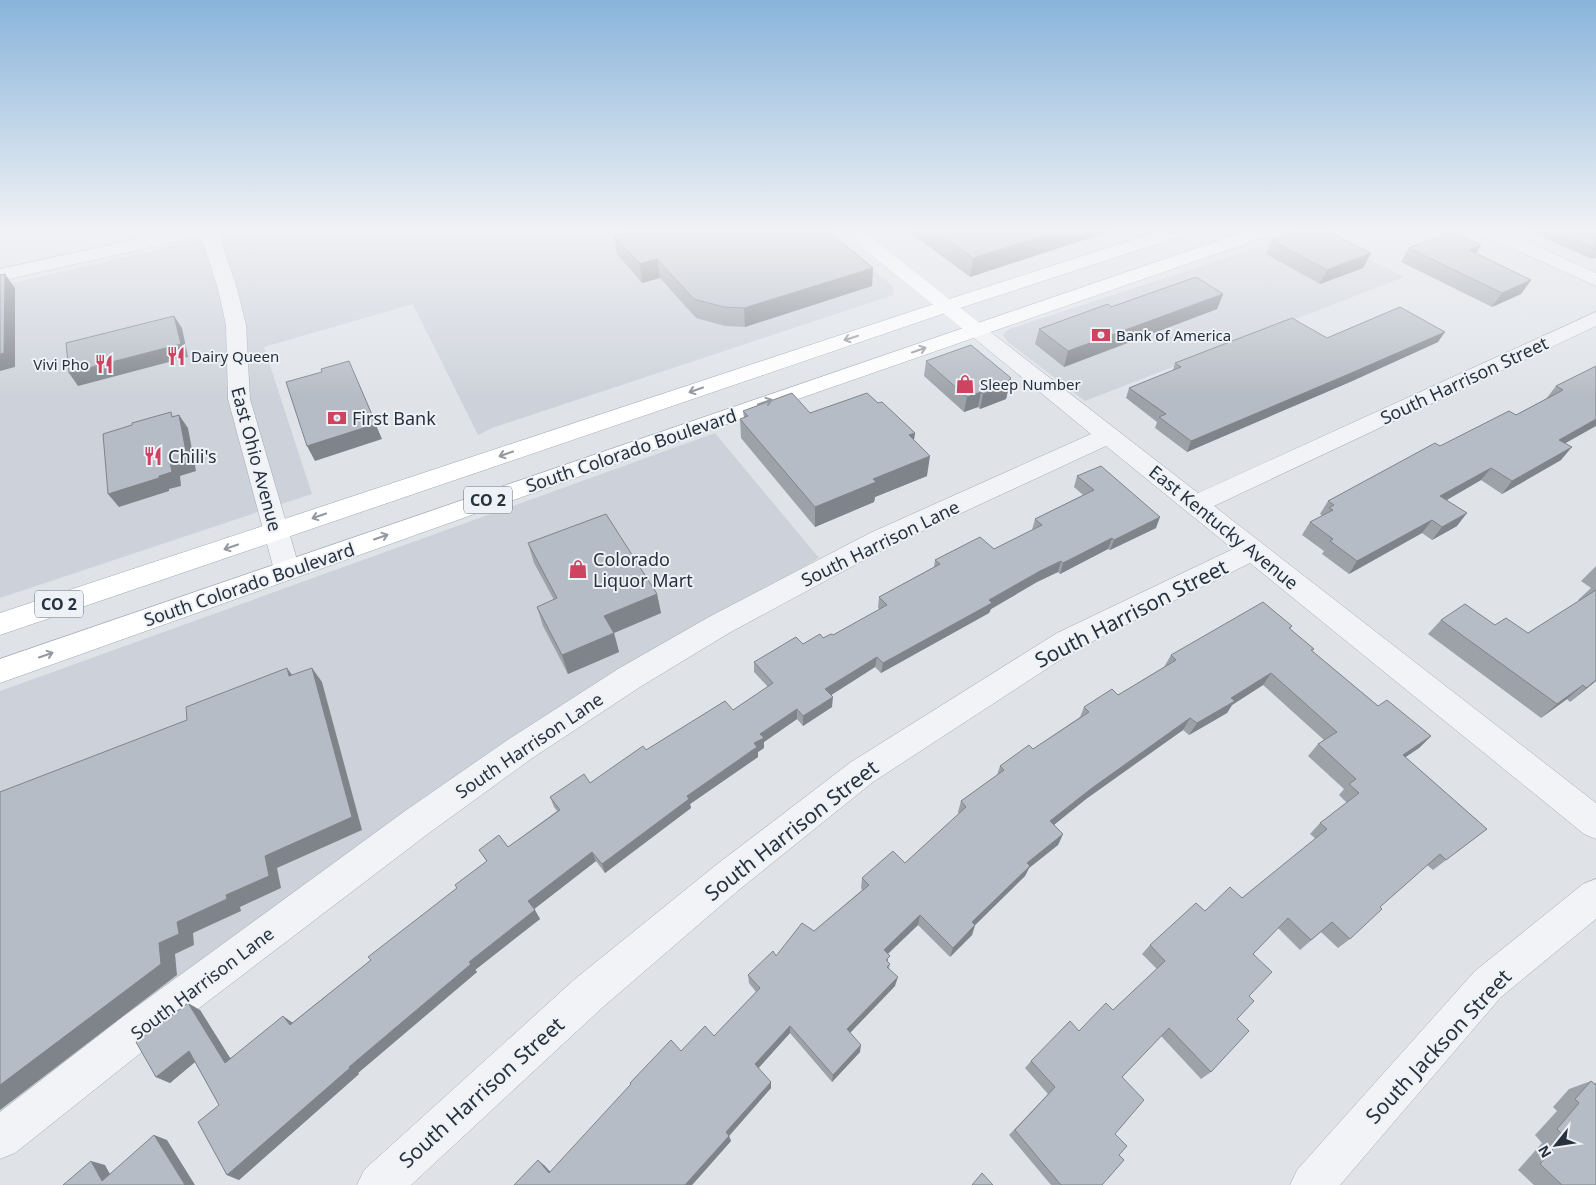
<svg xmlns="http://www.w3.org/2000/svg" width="1596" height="1185" viewBox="0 0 1596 1185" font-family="'Noto Sans',sans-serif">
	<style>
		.built { fill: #cdd2da }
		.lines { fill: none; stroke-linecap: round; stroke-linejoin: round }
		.street-casing { stroke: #a4aab2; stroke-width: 1 }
		.primary-casing { stroke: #9ea8b4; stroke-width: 1 }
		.street { fill: #f1f3f6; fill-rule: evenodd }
		.secondary { fill: #fff; fill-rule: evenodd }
		.primary { fill: #fff; fill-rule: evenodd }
		.wall { fill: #9da2a9 }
		.shaded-wall { fill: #7f848a }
		.building { fill: #b6bcc5; stroke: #7f848a }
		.oneway { stroke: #94989f }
		.labels { text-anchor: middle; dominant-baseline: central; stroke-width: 4; stroke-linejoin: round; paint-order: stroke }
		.far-poi-label { font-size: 15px; fill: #28323f; stroke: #eef2f6; text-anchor: start }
		.shield { fill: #eef2f6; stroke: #636c76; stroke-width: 1 }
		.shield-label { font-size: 16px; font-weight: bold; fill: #28323f }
		.street-label { font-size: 18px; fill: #28323f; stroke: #eef2f6 }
		.poi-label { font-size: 18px; fill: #28323f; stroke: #eef2f6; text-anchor: start }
		.near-street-label { font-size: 21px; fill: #28323f; stroke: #eef2f6 }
	</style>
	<rect width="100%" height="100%" fill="#dfe3e8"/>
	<path class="built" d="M 229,231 L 824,231 L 893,286 L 893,295 L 492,428 L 478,435 L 413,304 L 264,347 L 312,494 L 0,598 L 0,286 L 153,251 Z
		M 1308,231 L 1314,231 L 1404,277 L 1085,401 L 1008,342 L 1003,335 L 1009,329 Z
		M 715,433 L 819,558 L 743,602 L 0,1120 L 0,691 Z"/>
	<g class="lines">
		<g class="street-casing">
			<path id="street" d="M 173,231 L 218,231 L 237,289 L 246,325 L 250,399 L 300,570 L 297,577 L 287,580 L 277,577 L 274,570 L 228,399 L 226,325 L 218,289 L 201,236 L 0,281 L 0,269 Z
				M 1480,231 L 1504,231 L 1596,273 L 1596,286 L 1483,235 Z
				M 1596,312 L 1596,326 L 1214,506 L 1596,803 L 1596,839 L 1584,834 L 1250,563 L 1077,649 L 873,782 L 740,889 L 603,1007 L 411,1185 L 357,1185 L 364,1170 L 575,979 L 716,865 L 851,762 L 1057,633 L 1233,549 L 1106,446 L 888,547 L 729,633 L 640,687 L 531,759 L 429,833 L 152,1044 L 15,1153 L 0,1159 L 0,1112 L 124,1016 L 405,811 L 509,739 L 618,669 L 709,617 L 870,533 L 1091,434 L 969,334 L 966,330 L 969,326 L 976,324 L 983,326 L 1198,493 Z
				M 1596,879 L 1596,919 L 1501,997 L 1340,1185 L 1290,1185 L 1297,1170 L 1475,971 L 1583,884 Z"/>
		</g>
		<g class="primary-casing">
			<path id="primary" d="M 1160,231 L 1187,231 L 1184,235 L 954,310 L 0,635 L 0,613 L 940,302 Z
				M 1246,231 L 1273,231 L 1270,235 L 772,408 L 0,683 L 0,659 Z"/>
		</g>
		<use href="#street" class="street"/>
		<path class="secondary" d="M 843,231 L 863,231 L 983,326 L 986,330 L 983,334 L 976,336 L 969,334 Z"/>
		<use href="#primary" class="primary"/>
	</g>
	<path class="wall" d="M 630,231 L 828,231 L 873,268 L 872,286 L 745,327 L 725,326 L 696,318 L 660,278 L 642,283 L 617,254 L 614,236 Z
		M 908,231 L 1111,231 L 970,277 Z
		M 1528,231 L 1596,231 L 1596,258 L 1592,259 Z
		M 1272,240 L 1371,253 L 1363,268 L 1320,284 L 1266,254 Z
		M 1481,245 L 1476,254 L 1531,280 L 1521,294 L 1492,307 L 1401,262 L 1409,248 Z
		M 1223,294 L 1217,309 L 1064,367 L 1035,344 L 1039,329 Z
		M 1327,338 L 1438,342 L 1350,382 L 1187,452 L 1155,428 L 1157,422 L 1126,398 L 1129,388 L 1173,370 L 1175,363 Z
		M 926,361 L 1011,378 L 1006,399 L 980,409 L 978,407 L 964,412 L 924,376 Z
		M 1596,366 L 1565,443 L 1561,460 L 1502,494 L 1481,480 L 1447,500 L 1457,526 L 1432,540 L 1422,533 L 1349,574 L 1322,554 L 1324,551 L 1302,535 L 1310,522 L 1323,516 L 1320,514 L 1328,501 L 1440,446 L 1516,415 L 1546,399 L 1556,386 Z
		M 878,403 L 915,433 L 914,440 L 927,476 L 875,497 L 874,502 L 815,527 L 741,438 L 740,419 L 744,418 L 743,411 L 810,413 Z
		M 1077,476 L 1156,528 L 1110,550 L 1108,549 L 1060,574 L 1058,572 L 1037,582 L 991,609 L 989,613 L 881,673 L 875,667 L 831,695 L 832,707 L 803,726 L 797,719 L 764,742 L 764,748 L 758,752 L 758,757 L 690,804 L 691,808 L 605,873 L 596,861 L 534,909 L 540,919 L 475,970 L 477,972 L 358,1073 L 359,1074 L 239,1180 L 227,1175 L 219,1105 L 195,1062 L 170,1083 L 156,1077 L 200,1010 L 230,1058 L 293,1022 L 371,960 L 457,888 L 487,862 L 479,850 L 508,847 L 557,811 L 554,807 L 550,797 L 590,783 L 646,750 L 733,710 L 768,687 L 754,672 L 754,662 L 803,644 L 833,635 L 880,610 L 878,608 L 879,597 L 934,567 L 935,560 L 994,549 L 1032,530 L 1035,519 L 1083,495 L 1074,487 Z
		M 528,543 L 657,594 L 661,613 L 614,633 L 619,652 L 568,674 L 543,626 L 537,607 L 554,600 L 534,563 Z
		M 1596,566 L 1596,681 L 1570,702 L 1567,699 L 1541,718 L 1428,634 L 1441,620 L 1495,625 L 1528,633 L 1579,601 L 1578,600 L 1591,588 L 1581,581 Z
		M 1292,626 L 1290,629 L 1314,649 L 1312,651 L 1378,706 L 1431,736 L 1419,748 L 1405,757 L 1487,829 L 1433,870 L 1427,865 L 1380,907 L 1350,939 L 1338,948 L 1321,932 L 1300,950 L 1278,928 L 1253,954 L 1249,996 L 1211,1072 L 1201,1079 L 1161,1036 L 1122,1077 L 1115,1134 L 1119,1155 L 1102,1185 L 1051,1185 L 1009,1135 L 1048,1094 L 1025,1068 L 1031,1061 L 1113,1010 L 1157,969 L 1142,954 L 1150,945 L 1205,911 L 1242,898 L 1316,839 L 1310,834 L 1320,823 L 1347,803 L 1339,795 L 1344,789 L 1308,756 L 1318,744 L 1324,740 L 1263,685 L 1232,705 L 1227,713 L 1189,735 L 1183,730 L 1086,799 L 1054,825 L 1063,834 L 1058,845 L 1029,868 L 1025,876 L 975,925 L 972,935 L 950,957 L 918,925 L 888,954 L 888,962 L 890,964 L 889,968 L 895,986 L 850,1033 L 860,1052 L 832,1082 L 790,1033 L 758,1068 L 771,1088 L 729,1136 L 731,1141 L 692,1185 L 514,1185 L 544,1165 L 550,1172 L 681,1051 L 714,1036 L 756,992 L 749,983 L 748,975 L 814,931 L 862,890 L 861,888 L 862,878 L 905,863 L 959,814 L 958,812 L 961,801 L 997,775 L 1000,766 L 1033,749 L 1080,717 L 1084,707 L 1118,695 L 1138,683 L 1164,667 L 1171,655 Z
		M 1591,1081 L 1595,1084 L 1596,1082 L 1596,1185 L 1534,1185 L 1518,1170 L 1542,1143 L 1535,1135 L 1557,1111 L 1553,1107 L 1569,1089 Z"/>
	<path class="shaded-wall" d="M 1059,231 L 1111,231 L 970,277 L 973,258 Z
		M 1481,245 L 1472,260 L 1469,250 Z
		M 1371,253 L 1363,268 L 1320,284 L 1327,270 Z
		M 657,259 L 660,278 L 642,283 L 640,264 Z
		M 873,268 L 872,286 L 745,327 L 744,308 Z
		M 5,274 L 15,288 L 15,367 L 0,371 L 0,354 Z
		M 1531,280 L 1521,294 L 1492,307 L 1502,293 Z
		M 1223,294 L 1217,309 L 1064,367 L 1068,351 Z
		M 174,316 L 182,328 L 188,357 L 78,386 L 69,373 Z
		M 1445,332 L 1438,342 L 1350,382 L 1187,452 L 1191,441 Z
		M 355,376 L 382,439 L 315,461 L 307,446 Z
		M 1011,378 L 1006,399 L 980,409 L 983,394 L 1007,382 Z
		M 981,392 L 978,407 L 964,412 L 967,397 Z
		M 179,415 L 188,428 L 196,471 L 180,476 L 181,486 L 169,489 L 169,491 L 119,507 L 108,494 L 159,476 L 170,462 Z
		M 1596,419 L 1596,426 L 1548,453 L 1559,440 Z
		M 915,433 L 912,453 L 909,435 Z
		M 1572,447 L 1561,460 L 1502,494 L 1512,481 Z
		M 930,456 L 927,476 L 875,497 L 874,502 L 815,527 L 815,507 L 873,479 Z
		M 1491,468 L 1481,480 L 1431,509 L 1440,496 Z
		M 1467,513 L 1457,526 L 1432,540 L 1442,527 Z
		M 1160,517 L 1156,528 L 1110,550 L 1114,540 Z
		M 1432,520 L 1422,533 L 1349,574 L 1357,561 Z
		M 1112,538 L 1108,549 L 1060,574 L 1063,563 Z
		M 1061,561 L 1058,572 L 1037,582 L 991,609 L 989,613 L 881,673 L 883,663 L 989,600 L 1040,571 Z
		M 657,594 L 661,613 L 609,635 L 604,616 Z
		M 614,633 L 619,652 L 568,674 L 562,655 Z
		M 877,657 L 875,667 L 825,699 L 825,689 Z
		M 287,668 L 298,683 L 289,676 Z
		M 312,668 L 322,682 L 362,830 L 277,868 L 281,888 L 240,907 L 241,911 L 193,933 L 194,945 L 175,954 L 177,975 L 0,1110 L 0,1085 L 159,943 L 177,922 L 226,895 L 265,856 Z
		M 1271,673 L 1263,685 L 1232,705 L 1227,713 L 1189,735 L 1197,723 L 1231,698 Z
		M 1596,680 L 1596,681 L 1570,702 L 1586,688 Z
		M 1583,685 L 1567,699 L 1541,718 L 1557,704 Z
		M 833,697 L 832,707 L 803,726 L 803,716 Z
		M 797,709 L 797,719 L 764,742 L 764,748 L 758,752 L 758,757 L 690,804 L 691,808 L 605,873 L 602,864 L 687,796 L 754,743 L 760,734 Z
		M 1190,718 L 1183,730 L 1086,799 L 1045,832 L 1050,821 L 1092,788 Z
		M 1431,736 L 1419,748 L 1391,767 L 1403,755 Z
		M 1063,834 L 1058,845 L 1029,868 L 1025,876 L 968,932 L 972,922 L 1027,863 Z
		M 592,852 L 596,861 L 533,910 L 528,901 Z
		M 535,910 L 540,919 L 475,970 L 469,962 Z
		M 920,915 L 918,925 L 882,959 L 884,950 Z
		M 975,925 L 972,935 L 950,957 L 953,948 Z
		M 471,964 L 477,972 L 358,1073 L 359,1074 L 239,1180 L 227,1175 L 349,1067 Z
		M 898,977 L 895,986 L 846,1037 L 847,1029 Z
		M 188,1003 L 200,1010 L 237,1069 L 225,1063 Z
		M 283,1016 L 293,1023 L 290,1025 Z
		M 790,1026 L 790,1033 L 756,1071 L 755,1064 Z
		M 861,1045 L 860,1052 L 832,1082 L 833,1075 Z
		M 189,1051 L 201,1057 L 170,1083 L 156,1077 Z
		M 771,1082 L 771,1088 L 729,1136 L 731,1141 L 692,1185 L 685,1185 L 726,1132 Z
		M 154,1135 L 167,1140 L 195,1185 L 185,1185 Z
		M 538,1160 L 544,1165 L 556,1178 L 549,1173 Z
		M 91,1161 L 105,1165 L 116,1185 L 102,1181 Z"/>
	<path class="building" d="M 632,231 L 828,231 L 873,268 L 744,308 L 724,307 L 694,299 L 657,259 L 640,264 L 614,236 Z
		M 935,231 L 1059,231 L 973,258 Z
		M 1298,231 L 1327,231 L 1371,253 L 1327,270 L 1272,240 Z
		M 1554,231 L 1596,231 L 1596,249 Z
		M 1452,232 L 1481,245 L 1469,250 L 1531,280 L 1502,293 L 1409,248 Z
		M 5,274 L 4,353 L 0,354 L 0,275 Z
		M 1196,277 L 1223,294 L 1068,351 L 1039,329 L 1108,304 L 1111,307 Z
		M 1400,307 L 1445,332 L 1356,371 L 1191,441 L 1159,417 L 1166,414 L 1129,388 L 1181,367 L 1175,363 L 1292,318 L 1327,338 Z
		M 174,316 L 181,344 L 69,373 L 66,343 Z
		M 971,345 L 1011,378 L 1007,382 L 1009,384 L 983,394 L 981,392 L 967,397 L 926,361 Z
		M 349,361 L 376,424 L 307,446 L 286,382 L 322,372 L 321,369 Z
		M 1596,366 L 1596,419 L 1559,440 L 1572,447 L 1512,481 L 1491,468 L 1440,496 L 1467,513 L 1442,527 L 1432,520 L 1357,561 L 1330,541 L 1333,539 L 1310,522 L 1333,510 L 1329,508 L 1334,505 L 1328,501 L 1435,443 L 1440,446 L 1509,411 L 1516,415 L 1563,390 L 1556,386 Z
		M 792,393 L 810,413 L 867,393 L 878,403 L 882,402 L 915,433 L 909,435 L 930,456 L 873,479 L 876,482 L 815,507 L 740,419 L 748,416 L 743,411 Z
		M 171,412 L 172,417 L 179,415 L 187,457 L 170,462 L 172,472 L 159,476 L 159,478 L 108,494 L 103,434 L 132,425 L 132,423 Z
		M 1101,466 L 1160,517 L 1114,540 L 1112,538 L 1063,563 L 1061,561 L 1040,571 L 989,600 L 992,603 L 883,663 L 877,657 L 825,689 L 833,697 L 803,716 L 797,709 L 760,734 L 764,738 L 754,743 L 757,747 L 687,796 L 689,799 L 602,864 L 592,852 L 528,901 L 535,910 L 469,962 L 471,964 L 349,1067 L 350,1068 L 227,1175 L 198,1122 L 219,1105 L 189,1051 L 156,1077 L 136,1042 L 188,1003 L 225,1063 L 283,1016 L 290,1025 L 371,960 L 368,957 L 457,888 L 455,885 L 487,861 L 479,850 L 499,835 L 508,847 L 560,810 L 550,797 L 584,774 L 590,783 L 643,746 L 646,750 L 725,701 L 733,710 L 773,683 L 754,662 L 796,637 L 803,644 L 820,634 L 823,638 L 831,634 L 833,635 L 887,605 L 879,597 L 940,564 L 935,560 L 980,537 L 994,549 L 1042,525 L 1035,519 L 1094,490 L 1077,476 Z
		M 606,514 L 657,594 L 604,616 L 614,633 L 562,655 L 537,607 L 557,598 L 528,543 Z
		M 1596,590 L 1596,680 L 1586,688 L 1583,685 L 1557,704 L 1441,620 L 1465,604 L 1495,625 L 1506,618 L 1528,633 Z
		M 1263,602 L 1292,626 L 1289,628 L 1314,649 L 1311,650 L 1378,706 L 1387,700 L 1431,736 L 1403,755 L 1487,829 L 1446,860 L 1440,854 L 1380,907 L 1382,909 L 1350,939 L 1332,922 L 1311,940 L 1288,918 L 1253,954 L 1272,972 L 1249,996 L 1254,1001 L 1237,1019 L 1249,1031 L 1211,1072 L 1169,1028 L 1122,1077 L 1144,1100 L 1115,1134 L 1127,1146 L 1119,1155 L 1124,1160 L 1102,1185 L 1061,1185 L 1015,1130 L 1055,1087 L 1031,1061 L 1070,1021 L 1079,1031 L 1106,1003 L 1113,1010 L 1165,961 L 1150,945 L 1196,903 L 1205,911 L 1230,887 L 1242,898 L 1327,829 L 1320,823 L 1359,793 L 1349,784 L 1356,779 L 1318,744 L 1337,732 L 1271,673 L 1231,698 L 1235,701 L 1197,723 L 1190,718 L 1092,788 L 1050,821 L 1063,834 L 1027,863 L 1030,866 L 972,922 L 975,925 L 953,948 L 920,915 L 884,950 L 890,956 L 886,960 L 890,964 L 887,967 L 898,977 L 847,1029 L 861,1045 L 833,1075 L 790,1026 L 755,1064 L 771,1082 L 726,1132 L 729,1136 L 685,1185 L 514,1185 L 538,1160 L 549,1173 L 631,1084 L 630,1083 L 671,1040 L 681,1051 L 705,1026 L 714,1036 L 760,988 L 748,975 L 773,951 L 776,956 L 802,923 L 814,931 L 869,885 L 862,878 L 893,851 L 905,863 L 966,807 L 961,801 L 1004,770 L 1000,766 L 1029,745 L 1033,749 L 1089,712 L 1084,707 L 1112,689 L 1118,695 L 1138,683 L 1176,660 L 1171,655 Z
		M 287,668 L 289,676 L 312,668 L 352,817 L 265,856 L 269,876 L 226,895 L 227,899 L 177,922 L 179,934 L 159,943 L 161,964 L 0,1085 L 0,792 L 187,720 L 186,707 Z
		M 1591,1081 L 1596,1085 L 1596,1185 L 1562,1185 L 1540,1164 L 1564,1136 L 1557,1129 L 1579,1103 L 1575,1099 Z
		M 154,1135 L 185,1185 L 63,1185 L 91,1161 L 102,1181 Z
		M 982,1173 L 993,1185 L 972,1185 Z"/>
	<defs><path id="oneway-shaft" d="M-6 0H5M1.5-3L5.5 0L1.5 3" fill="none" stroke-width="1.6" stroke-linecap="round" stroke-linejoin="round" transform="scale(1.25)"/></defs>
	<g class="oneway">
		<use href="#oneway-shaft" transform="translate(851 338) rotate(162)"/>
		<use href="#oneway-shaft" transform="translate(919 350) rotate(-19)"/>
		<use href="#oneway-shaft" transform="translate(696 390) rotate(161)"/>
		<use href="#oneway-shaft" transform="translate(765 402) rotate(-19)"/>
		<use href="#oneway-shaft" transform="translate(506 454) rotate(161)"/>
		<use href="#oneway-shaft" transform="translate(319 516) rotate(161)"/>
		<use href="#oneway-shaft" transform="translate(381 537) rotate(-19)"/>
		<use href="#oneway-shaft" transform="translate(231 547) rotate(161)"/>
		<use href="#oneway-shaft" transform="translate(46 655) rotate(-19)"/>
	</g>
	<linearGradient id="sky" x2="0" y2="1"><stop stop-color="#89b4db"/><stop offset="0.58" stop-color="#f1f2f5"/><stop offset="1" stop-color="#f1f2f5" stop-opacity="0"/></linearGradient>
	<rect width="1596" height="397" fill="url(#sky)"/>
	<defs>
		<g id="bank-bare" transform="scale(1.5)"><path d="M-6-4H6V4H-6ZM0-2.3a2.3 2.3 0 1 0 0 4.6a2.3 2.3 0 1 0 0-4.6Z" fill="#ce4360" stroke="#eef2f6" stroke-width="2.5" paint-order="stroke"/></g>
		<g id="restaurant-bare" transform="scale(1.5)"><path d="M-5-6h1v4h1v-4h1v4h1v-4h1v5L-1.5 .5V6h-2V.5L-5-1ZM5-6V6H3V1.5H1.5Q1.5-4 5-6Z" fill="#ce4360" stroke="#eef2f6" stroke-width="2.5" paint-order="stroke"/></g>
		<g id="shop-bare" transform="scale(1.5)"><path d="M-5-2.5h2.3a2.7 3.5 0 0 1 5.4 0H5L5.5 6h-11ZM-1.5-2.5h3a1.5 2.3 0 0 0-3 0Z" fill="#ce4360" stroke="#eef2f6" stroke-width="2.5" paint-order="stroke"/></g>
	</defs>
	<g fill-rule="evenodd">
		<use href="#bank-bare" x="1101" y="335"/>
		<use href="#restaurant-bare" x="176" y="356"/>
		<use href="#restaurant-bare" x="104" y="364"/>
		<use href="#shop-bare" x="965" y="384"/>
		<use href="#bank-bare" x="337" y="418"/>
		<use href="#restaurant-bare" x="153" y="456"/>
		<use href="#shop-bare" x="578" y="569"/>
	</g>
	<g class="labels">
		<g class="far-poi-label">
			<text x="1116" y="335">Bank of America</text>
			<text x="191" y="356">Dairy Queen</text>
			<text x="89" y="364" text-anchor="end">Vivi Pho</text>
			<text x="980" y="384">Sleep Number</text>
		</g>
		<g class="shield">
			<rect x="464" y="486.5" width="48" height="27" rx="4"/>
			<rect x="35" y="590.5" width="48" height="27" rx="4"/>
		</g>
		<g class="shield-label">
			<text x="488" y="500">CO 2</text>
			<text x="59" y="604">CO 2</text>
		</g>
		<g class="street-label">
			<text transform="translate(1464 380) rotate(-25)">South Harrison Street</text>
			<text transform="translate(631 450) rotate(-19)">South Colorado Boulevard</text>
			<text transform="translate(257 459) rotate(75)">East Ohio Avenue</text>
			<text transform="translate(1224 527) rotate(39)">East Kentucky Avenue</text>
			<text transform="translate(880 543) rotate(-26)">South Harrison Lane</text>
			<text transform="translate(249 584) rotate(-19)">South Colorado Boulevard</text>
			<text transform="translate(529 745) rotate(-34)">South Harrison Lane</text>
			<text transform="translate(202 983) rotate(-37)">South Harrison Lane</text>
		</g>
		<g class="poi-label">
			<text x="352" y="418">First Bank</text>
			<text x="168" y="456">Chili's</text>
			<text x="593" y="559">Colorado<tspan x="593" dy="21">Liquor Mart</tspan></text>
		</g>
		<g class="near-street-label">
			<text transform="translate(1131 613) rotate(-27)">South Harrison Street</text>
			<text transform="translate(791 830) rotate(-38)">South Harrison Street</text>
			<text transform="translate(1438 1046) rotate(-47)">South Jackson Street</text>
			<text transform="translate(481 1092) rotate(-42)">South Harrison Street</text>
		</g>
	</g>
	<g transform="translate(1556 1145) rotate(240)" stroke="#eef2f6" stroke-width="4" paint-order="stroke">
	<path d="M0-4L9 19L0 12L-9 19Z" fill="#28323f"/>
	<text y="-8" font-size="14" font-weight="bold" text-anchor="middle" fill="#28323f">N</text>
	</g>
</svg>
